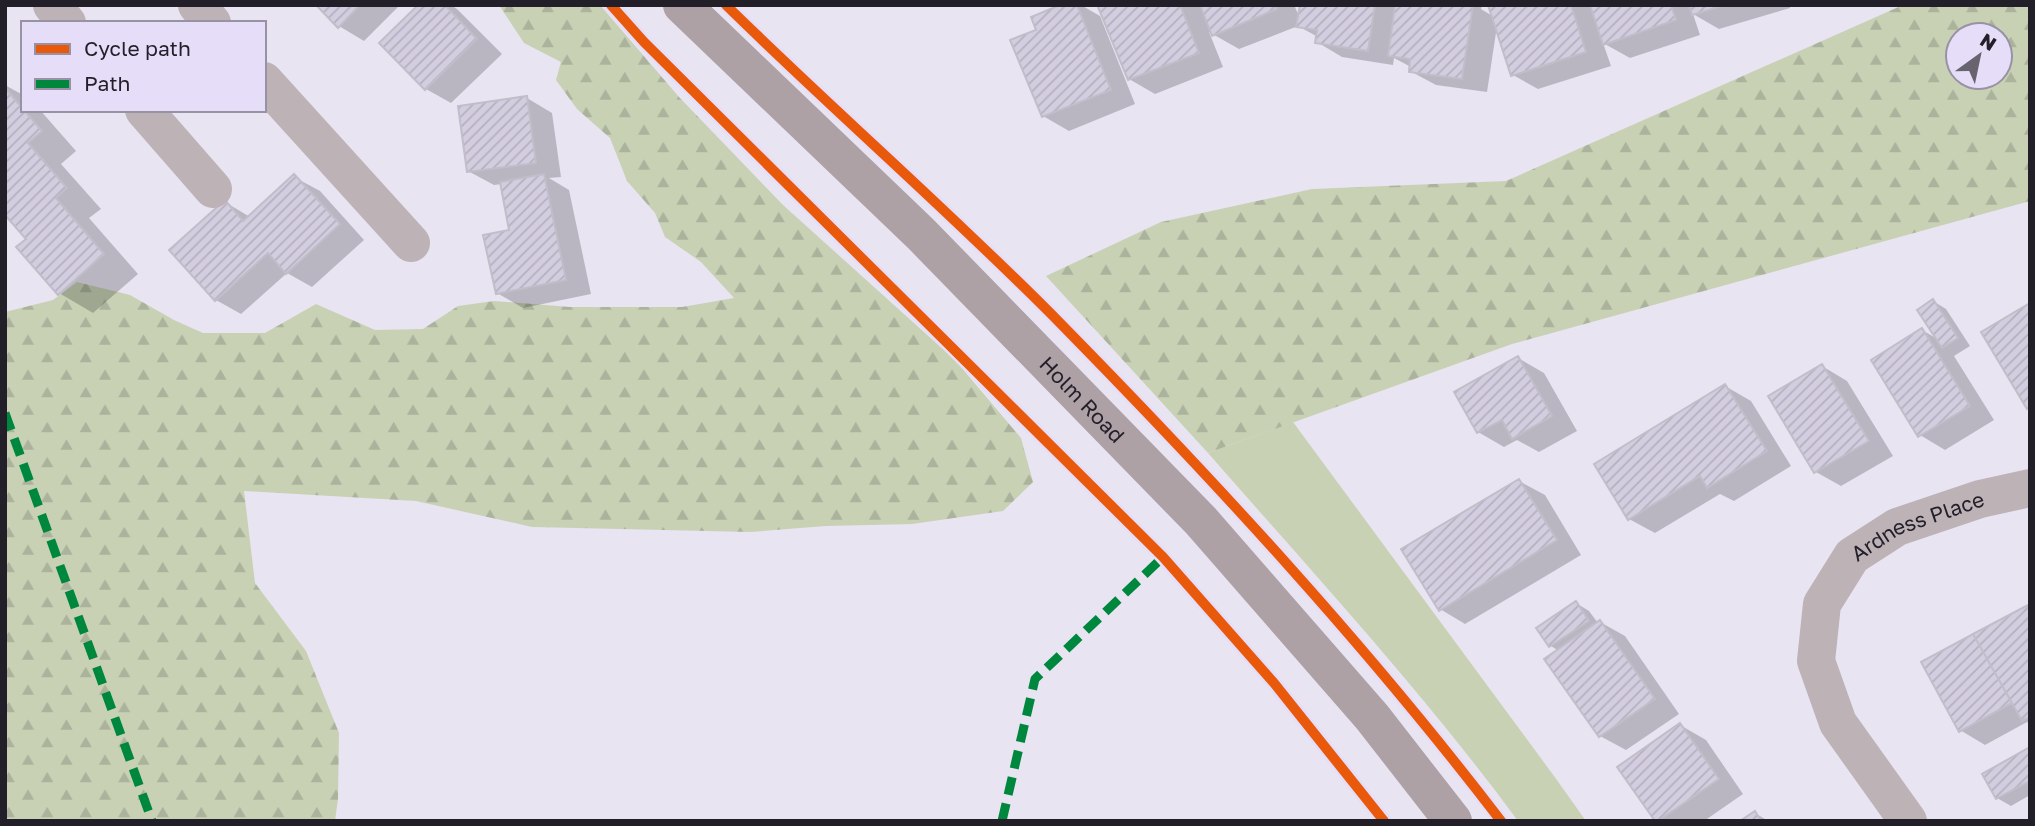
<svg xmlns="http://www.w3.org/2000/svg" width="2035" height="826" viewBox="0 0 2035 826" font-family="'Golos Text',sans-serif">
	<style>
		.green { fill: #c9d1b5 }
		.forest { fill: url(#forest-firs); fill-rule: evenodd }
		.shadow { fill: #0003 }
		.building { fill: url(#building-hatch); stroke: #c1bec9; stroke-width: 2 }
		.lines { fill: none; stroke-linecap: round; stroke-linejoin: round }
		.minor { stroke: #bdb2b6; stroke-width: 38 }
		.primary { stroke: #aea1a6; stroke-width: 38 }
		.quiet { stroke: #00873e; stroke-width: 9; stroke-dasharray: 18 9; stroke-linecap: butt }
		.cycleway-casing { stroke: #e6def8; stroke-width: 15 }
		.cycleway { stroke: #e8590c; stroke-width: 10 }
		.labels { text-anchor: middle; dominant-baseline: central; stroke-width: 7; stroke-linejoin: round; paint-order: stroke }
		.street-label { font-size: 21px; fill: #221f29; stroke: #e6def8 }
	</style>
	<defs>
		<pattern id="forest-firs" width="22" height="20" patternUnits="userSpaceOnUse" patternTransform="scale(1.75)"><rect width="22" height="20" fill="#c9d1b5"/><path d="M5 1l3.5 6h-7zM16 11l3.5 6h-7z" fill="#acb39c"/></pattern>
		<pattern id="building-hatch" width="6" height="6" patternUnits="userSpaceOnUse" patternTransform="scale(1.75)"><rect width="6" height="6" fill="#d3cde0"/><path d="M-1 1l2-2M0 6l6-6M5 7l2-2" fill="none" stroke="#b5b0c0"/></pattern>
	</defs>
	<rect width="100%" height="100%" fill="#e8e4f2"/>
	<path class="green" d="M 1293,422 L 1554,776 L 1586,821 L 1518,821 C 1423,692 1313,573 1208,453 Z"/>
	<path class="forest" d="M 499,5 L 600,5 L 679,97 L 783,205 L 955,360 L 1021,438 L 1033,482 L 1003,511 L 912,524 L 826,526 L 751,532 L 532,527 L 416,501 L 244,491 L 255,583 L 306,651 L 339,733 L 338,799 L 335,821 L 5,821 L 5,312 L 53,300 L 77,282 L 130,295 L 174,320 L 203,333 L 265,333 L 316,304 L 375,330 L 423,329 L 458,306 L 494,301 L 570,307 L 682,307 L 734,298 L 701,262 L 665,237 L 655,213 L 627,181 L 610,138 L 577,109 L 556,80 L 561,62 L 524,43 Z
		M 1903,5 L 2030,5 L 2030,201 L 1512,344 L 1208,453 L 1046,276 L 1161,222 L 1312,189 L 1506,181 ZM 1958,35 L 2000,35 L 2000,77 L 1958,77 Z"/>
	<path class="shadow" d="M 318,5 L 400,5 L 364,41 L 339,26 Z
		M 420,5 L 451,5 L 457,9 L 502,54 L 451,103 L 426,89 Z
		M 1065,5 L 1081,5 L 1100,16 L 1135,104 L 1069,131 L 1043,116 L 1038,31 Z
		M 1107,5 L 1294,5 L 1300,18 L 1302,5 L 1482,5 L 1481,9 L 1494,17 L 1490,5 L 1790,5 L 1790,8 L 1719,29 L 1693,14 L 1700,35 L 1630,58 L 1603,43 L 1611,66 L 1538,89 L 1513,75 L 1497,26 L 1487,92 L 1436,85 L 1410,71 L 1411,67 L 1394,58 L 1393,65 L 1342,57 L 1317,42 L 1318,37 L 1298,26 L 1239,49 L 1209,32 L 1223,67 L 1155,94 L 1129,79 Z
		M 5,85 L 23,95 L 23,110 L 40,110 L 76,151 L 61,164 L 101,209 L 89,218 L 138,274 L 93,313 L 59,293 L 28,239 L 5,213 Z
		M 527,98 L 552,113 L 561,177 L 549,178 L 569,190 L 591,294 L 523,308 L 497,293 L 511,232 L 502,184 L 494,185 L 468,171 Z
		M 294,177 L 320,191 L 364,240 L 312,287 L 287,273 L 241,314 L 216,300 L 225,202 L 250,217 Z
		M 1933,301 L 1946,309 L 1970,346 L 1954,356 L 1994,420 L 1945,450 L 1920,435 L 1922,330 L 1939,340 Z
		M 1518,358 L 1544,373 L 1577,431 L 1539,452 L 1517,440 L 1504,447 L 1478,432 Z
		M 1822,366 L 1847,381 L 1893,456 L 1841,486 L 1816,472 Z
		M 1725,386 L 1751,401 L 1791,466 L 1734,501 L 1720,494 L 1655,533 L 1629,519 Z
		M 1519,481 L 1545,495 L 1581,555 L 1465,624 L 1440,609 Z
		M 1576,603 L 1589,611 L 1598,623 L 1600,622 L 1625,636 L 1679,714 L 1626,750 L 1600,736 L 1559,651 L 1551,646 Z
		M 2030,606 L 2030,724 L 2027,722 L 1985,745 L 1960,730 Z
		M 1680,725 L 1706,740 L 1743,794 L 1704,821 L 1657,821 Z
		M 2030,749 L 2030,795 L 2011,806 L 1997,798 Z
		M 1755,813 L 1768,821 L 1743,821 Z"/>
	<path class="building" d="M 316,5 L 360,5 L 338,28 Z
		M 418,5 L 445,5 L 477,39 L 425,90 L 379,43 Z
		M 1060,5 L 1077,5 L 1111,90 L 1042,117 L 1010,40 L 1036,30 L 1031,17 Z
		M 1102,5 L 1180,5 L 1199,53 L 1128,80 L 1098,7 Z
		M 1200,5 L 1276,5 L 1277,9 L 1212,36 Z
		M 1300,5 L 1375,5 L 1368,51 L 1315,43 L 1317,30 L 1296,27 Z
		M 1395,5 L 1473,5 L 1462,79 L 1409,72 L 1410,59 L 1388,56 Z
		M 1488,5 L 1571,5 L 1586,52 L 1511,76 Z
		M 1590,5 L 1671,5 L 1676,20 L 1603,45 Z
		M 1689,5 L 1725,5 L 1692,15 Z
		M 5,88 L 42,131 L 28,143 L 67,188 L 56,198 L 104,254 L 58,295 L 16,247 L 26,239 L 5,215 Z
		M 527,96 L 536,163 L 467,172 L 458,106 Z
		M 294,174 L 340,224 L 286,274 L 268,253 L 215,301 L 169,250 L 225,200 L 243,221 Z
		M 544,174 L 566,280 L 496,294 L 483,235 L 509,230 L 500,182 Z
		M 1933,299 L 1958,338 L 1942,348 L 1917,310 Z
		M 2030,303 L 2030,408 L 2027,409 L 1981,332 Z
		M 1922,328 L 1970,406 L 1918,437 L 1871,360 Z
		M 1518,356 L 1552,416 L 1512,439 L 1502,420 L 1477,433 L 1454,392 Z
		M 1822,364 L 1869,441 L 1814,473 L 1768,396 Z
		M 1725,384 L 1767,451 L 1707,488 L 1700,476 L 1628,520 L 1594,464 Z
		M 1519,479 L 1557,540 L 1439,611 L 1401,549 Z
		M 1576,601 L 1589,621 L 1549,647 L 1536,628 Z
		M 2030,604 L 2030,717 L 2022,721 L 1973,634 Z
		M 1600,620 L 1655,699 L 1599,737 L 1544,659 Z
		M 1973,634 L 2012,703 L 1959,732 L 1921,662 Z
		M 1680,723 L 1719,779 L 1658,821 L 1655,821 L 1617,767 Z
		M 2030,747 L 2030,781 L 1996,799 L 1982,774 Z
		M 1755,811 L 1761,821 L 1740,821 Z"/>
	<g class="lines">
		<g class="minor">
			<path d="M 52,5 L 67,23"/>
			<path d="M 197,5 L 212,23"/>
			<path d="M 264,81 L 411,243"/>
			<path d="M 144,110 L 213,189"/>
			<path id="s1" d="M 1908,821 L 1838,723 L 1816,661 L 1822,604 L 1852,556 L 1897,527 L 1980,499 L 2030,488"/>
		</g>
		<path class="primary" id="s2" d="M 682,5 L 921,234 L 1201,521 L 1372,717 L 1453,821"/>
		<path class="quiet" d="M 5,413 L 152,821
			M 1002,821 L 1035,679 L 1163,557"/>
		<g class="cycleway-casing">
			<path id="cycleway" d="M 611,5 L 644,42 L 1163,557 L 1274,683 L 1384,821
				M 726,5 C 837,114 954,215 1062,325 C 1217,483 1367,646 1501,821"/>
		</g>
		<use href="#cycleway" class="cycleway"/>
	</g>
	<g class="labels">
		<g class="street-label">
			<text stroke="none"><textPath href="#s2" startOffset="562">Holm Road</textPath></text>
			<text stroke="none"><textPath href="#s1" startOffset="373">Ardness Place</textPath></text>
		</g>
	</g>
	<rect width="2035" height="826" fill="none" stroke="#221f29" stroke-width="14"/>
	<rect x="21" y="21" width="245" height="91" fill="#e6def8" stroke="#9892a5" stroke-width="2"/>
	<rect x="35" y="44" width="35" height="10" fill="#e8590c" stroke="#9892a5" stroke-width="2"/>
	<text x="84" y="56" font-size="21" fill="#221f29">Cycle path</text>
	<rect x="35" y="79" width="35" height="10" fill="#00873e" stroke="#9892a5" stroke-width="2"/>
	<text x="84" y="91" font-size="21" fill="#221f29">Path</text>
	<g transform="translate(1979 56) rotate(33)"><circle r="33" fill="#e6def8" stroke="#9892a5" stroke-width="2"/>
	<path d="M0-5L12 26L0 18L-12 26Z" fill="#67646f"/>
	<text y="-10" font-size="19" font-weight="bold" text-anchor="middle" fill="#221f29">N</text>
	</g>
</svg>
